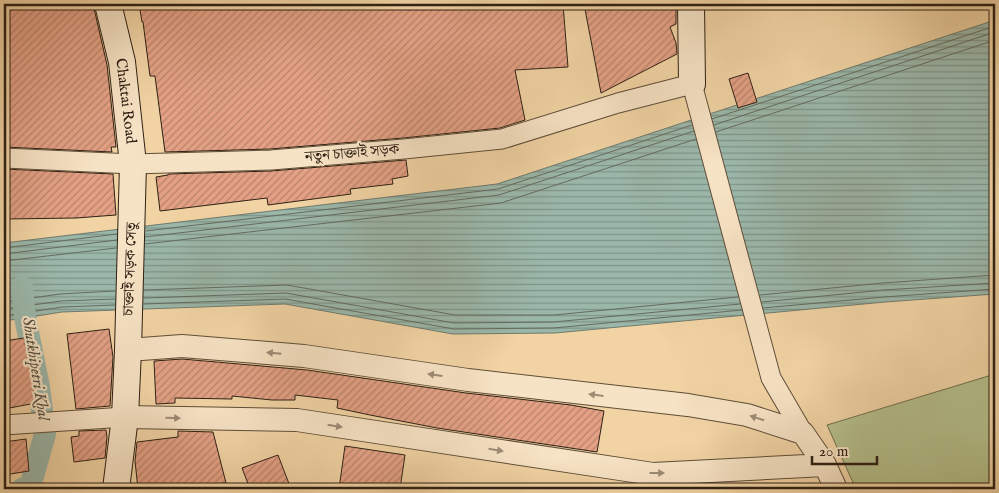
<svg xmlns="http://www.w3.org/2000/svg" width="999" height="493" viewBox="0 0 999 493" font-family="'IM FELL English','Noto Serif Bengali',serif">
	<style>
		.green { fill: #b4be8a; stroke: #716f4f }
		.water { fill: url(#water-rules); stroke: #6f7b6e }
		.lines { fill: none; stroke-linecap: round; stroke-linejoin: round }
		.shore { stroke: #646c5f; stroke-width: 1 }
		.canal { stroke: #9bb7aa; stroke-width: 22 }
		.building { fill: url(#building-hatch); stroke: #2e2014 }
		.minor-casing { stroke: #5f4d38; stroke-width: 21 }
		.tertiary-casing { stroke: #5f4d38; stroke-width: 24 }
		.secondary-casing { stroke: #2e2014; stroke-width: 28 }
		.minor { stroke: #f6e2c4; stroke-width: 19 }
		.tertiary { stroke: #f6e2c4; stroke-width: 22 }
		.secondary { stroke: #f6e2c4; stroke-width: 26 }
		.oneway { fill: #9c8b75 }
		.labels { text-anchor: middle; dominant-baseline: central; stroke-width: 4.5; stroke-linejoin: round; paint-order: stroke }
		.street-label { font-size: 15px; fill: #2e2014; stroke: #f6e2c4 }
		.water-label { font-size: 16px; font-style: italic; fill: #4f4d41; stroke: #f6e2c4 }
	</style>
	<defs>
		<pattern id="water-rules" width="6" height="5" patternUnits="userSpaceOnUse" patternTransform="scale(1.25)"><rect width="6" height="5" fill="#9bb7aa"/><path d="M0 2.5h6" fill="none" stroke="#7f9489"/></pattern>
		<pattern id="building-hatch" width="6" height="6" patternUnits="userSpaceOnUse" patternTransform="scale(1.25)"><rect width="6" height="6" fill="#e4a185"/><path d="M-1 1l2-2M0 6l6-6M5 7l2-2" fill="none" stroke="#b9836c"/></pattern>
	</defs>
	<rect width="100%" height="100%" fill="#f1d3a4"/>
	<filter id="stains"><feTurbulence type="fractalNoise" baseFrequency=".004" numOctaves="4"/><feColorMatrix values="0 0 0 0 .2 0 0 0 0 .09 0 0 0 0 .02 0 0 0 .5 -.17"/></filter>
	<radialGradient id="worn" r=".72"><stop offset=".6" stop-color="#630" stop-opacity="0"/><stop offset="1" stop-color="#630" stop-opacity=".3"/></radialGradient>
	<path class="green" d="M 995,374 L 995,489 L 856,489 L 827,425 Z"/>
	<path class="water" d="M 995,20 L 995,294 L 885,302 L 555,333 L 453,334 L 285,304 L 62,312 L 4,321 L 4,243 L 497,184 Z"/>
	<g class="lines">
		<path class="shore" d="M 712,119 L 995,26
			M 714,125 L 995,32
			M 716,132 L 995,40
			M 146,231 L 498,189 L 692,125
			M 145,237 L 499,195 L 694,131
			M 145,244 L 501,203 L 696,139
			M 4,248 L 117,234
			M 4,254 L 117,240
			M 4,261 L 116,248
			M 144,290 L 287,285 L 455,315 L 554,315 L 738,297
			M 760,295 L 883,283 L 995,275
			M 144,298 L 286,293 L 454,323 L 554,322 L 740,304
			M 4,302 L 60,294 L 115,291
			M 762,302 L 884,290 L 995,283
			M 144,304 L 285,299 L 454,329 L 554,328 L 742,310
			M 763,308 L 884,297 L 995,289
			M 4,309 L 61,301 L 115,299
			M 4,316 L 62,307 L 115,305"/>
		<path class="canal" d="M 22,287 L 25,317 L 39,387 L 45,434 L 30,487 L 22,489"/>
	</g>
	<path class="building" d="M 4,4 L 93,4 L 107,65 L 116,147 L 111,147 L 112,152 L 4,147 Z
		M 139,4 L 518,4 L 518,8 L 563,4 L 568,67 L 515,70 L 525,120 L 500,128 L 403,138 L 270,149 L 165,152 L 155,76 L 150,76 L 143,22 L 142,22 Z
		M 584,4 L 676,4 L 676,24 L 670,27 L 676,43 L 677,54 L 601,93 Z
		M 748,73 L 757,102 L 738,108 L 729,79 Z
		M 406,160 L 408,176 L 392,179 L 393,184 L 350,189 L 351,194 L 268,205 L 267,198 L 160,211 L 156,177 L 168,175 L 168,174 L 271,171 Z
		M 4,169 L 113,174 L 116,215 L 76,218 L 4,219 Z
		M 109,329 L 113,357 L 110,406 L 76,409 L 67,334 Z
		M 24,338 L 36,403 L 4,409 L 4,341 Z
		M 182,359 L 307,370 L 466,393 L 571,405 L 604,411 L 597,452 L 437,428 L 370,415 L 337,408 L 338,400 L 295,395 L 295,400 L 272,400 L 232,396 L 232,399 L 175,398 L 175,403 L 156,404 L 154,361 Z
		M 106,430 L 107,437 L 105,458 L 74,462 L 71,437 L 79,436 L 79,431 Z
		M 178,431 L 213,432 L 226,483 L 170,489 L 138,489 L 135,461 L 137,442 L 178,437 Z
		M 26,439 L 29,471 L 4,475 L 4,442 Z
		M 345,446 L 405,455 L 400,489 L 339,489 Z
		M 278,455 L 291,489 L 250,489 L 242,468 Z"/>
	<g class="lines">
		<g class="minor-casing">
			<path id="minor" d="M 4,158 L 133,164 L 271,160 L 404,149 L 502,139 L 618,103 L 692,84 L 771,378 L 803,433
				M 4,425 L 125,417"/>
		</g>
		<g class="tertiary-casing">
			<path id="tertiary" d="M 128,350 L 182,346 L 304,356 L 468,380 L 688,405 L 747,415 L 803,433 L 825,465 L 836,489
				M 125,417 L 297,420 L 653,474 L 825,465"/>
		</g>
		<g class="secondary-casing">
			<path id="secondary" d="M 108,4 L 122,62 L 133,164 L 128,350 L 125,417 L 116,489
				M 691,4 L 692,84"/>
		</g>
		<use href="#minor" class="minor"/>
		<use href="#tertiary" class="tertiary"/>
		<use href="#secondary" class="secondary"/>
	</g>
	<defs><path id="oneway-solid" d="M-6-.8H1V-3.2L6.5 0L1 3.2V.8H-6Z" transform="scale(1.25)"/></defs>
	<g class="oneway">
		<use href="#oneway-solid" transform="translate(274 353) rotate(-175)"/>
		<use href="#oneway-solid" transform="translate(435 375) rotate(-172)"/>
		<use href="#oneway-solid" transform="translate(596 395) rotate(-173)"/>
		<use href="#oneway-solid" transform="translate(173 418) rotate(1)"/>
		<use href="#oneway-solid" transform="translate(757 418) rotate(-162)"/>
		<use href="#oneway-solid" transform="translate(335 426) rotate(9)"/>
		<use href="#oneway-solid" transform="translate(496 450) rotate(9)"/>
		<use href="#oneway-solid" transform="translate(657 473)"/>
	</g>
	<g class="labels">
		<g class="street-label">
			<text transform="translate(126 101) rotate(83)">Chaktai Road</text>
			<text transform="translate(352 153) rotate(-5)">নতুন চাক্তাই সড়ক</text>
			<text transform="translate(130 269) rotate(-88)">চাক্তাই সড়ক সেতু</text>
		</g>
		<g class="water-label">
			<text transform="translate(35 369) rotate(81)">Shutkhipetri Khal</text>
		</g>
	</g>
	<rect width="999" height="493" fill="none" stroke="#f1d3a4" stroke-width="20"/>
	<rect x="5" y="5" width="989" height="483" fill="none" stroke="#2e2014" stroke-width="2.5"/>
	<rect x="10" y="10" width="979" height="473" fill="none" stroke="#2e2014"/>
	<path d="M812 456v8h65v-8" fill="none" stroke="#2e2014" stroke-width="2.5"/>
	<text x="819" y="456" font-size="15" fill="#2e2014" stroke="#f6e2c4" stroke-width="4" paint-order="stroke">20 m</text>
	<rect width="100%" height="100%" filter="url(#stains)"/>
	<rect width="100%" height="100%" fill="url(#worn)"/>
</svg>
